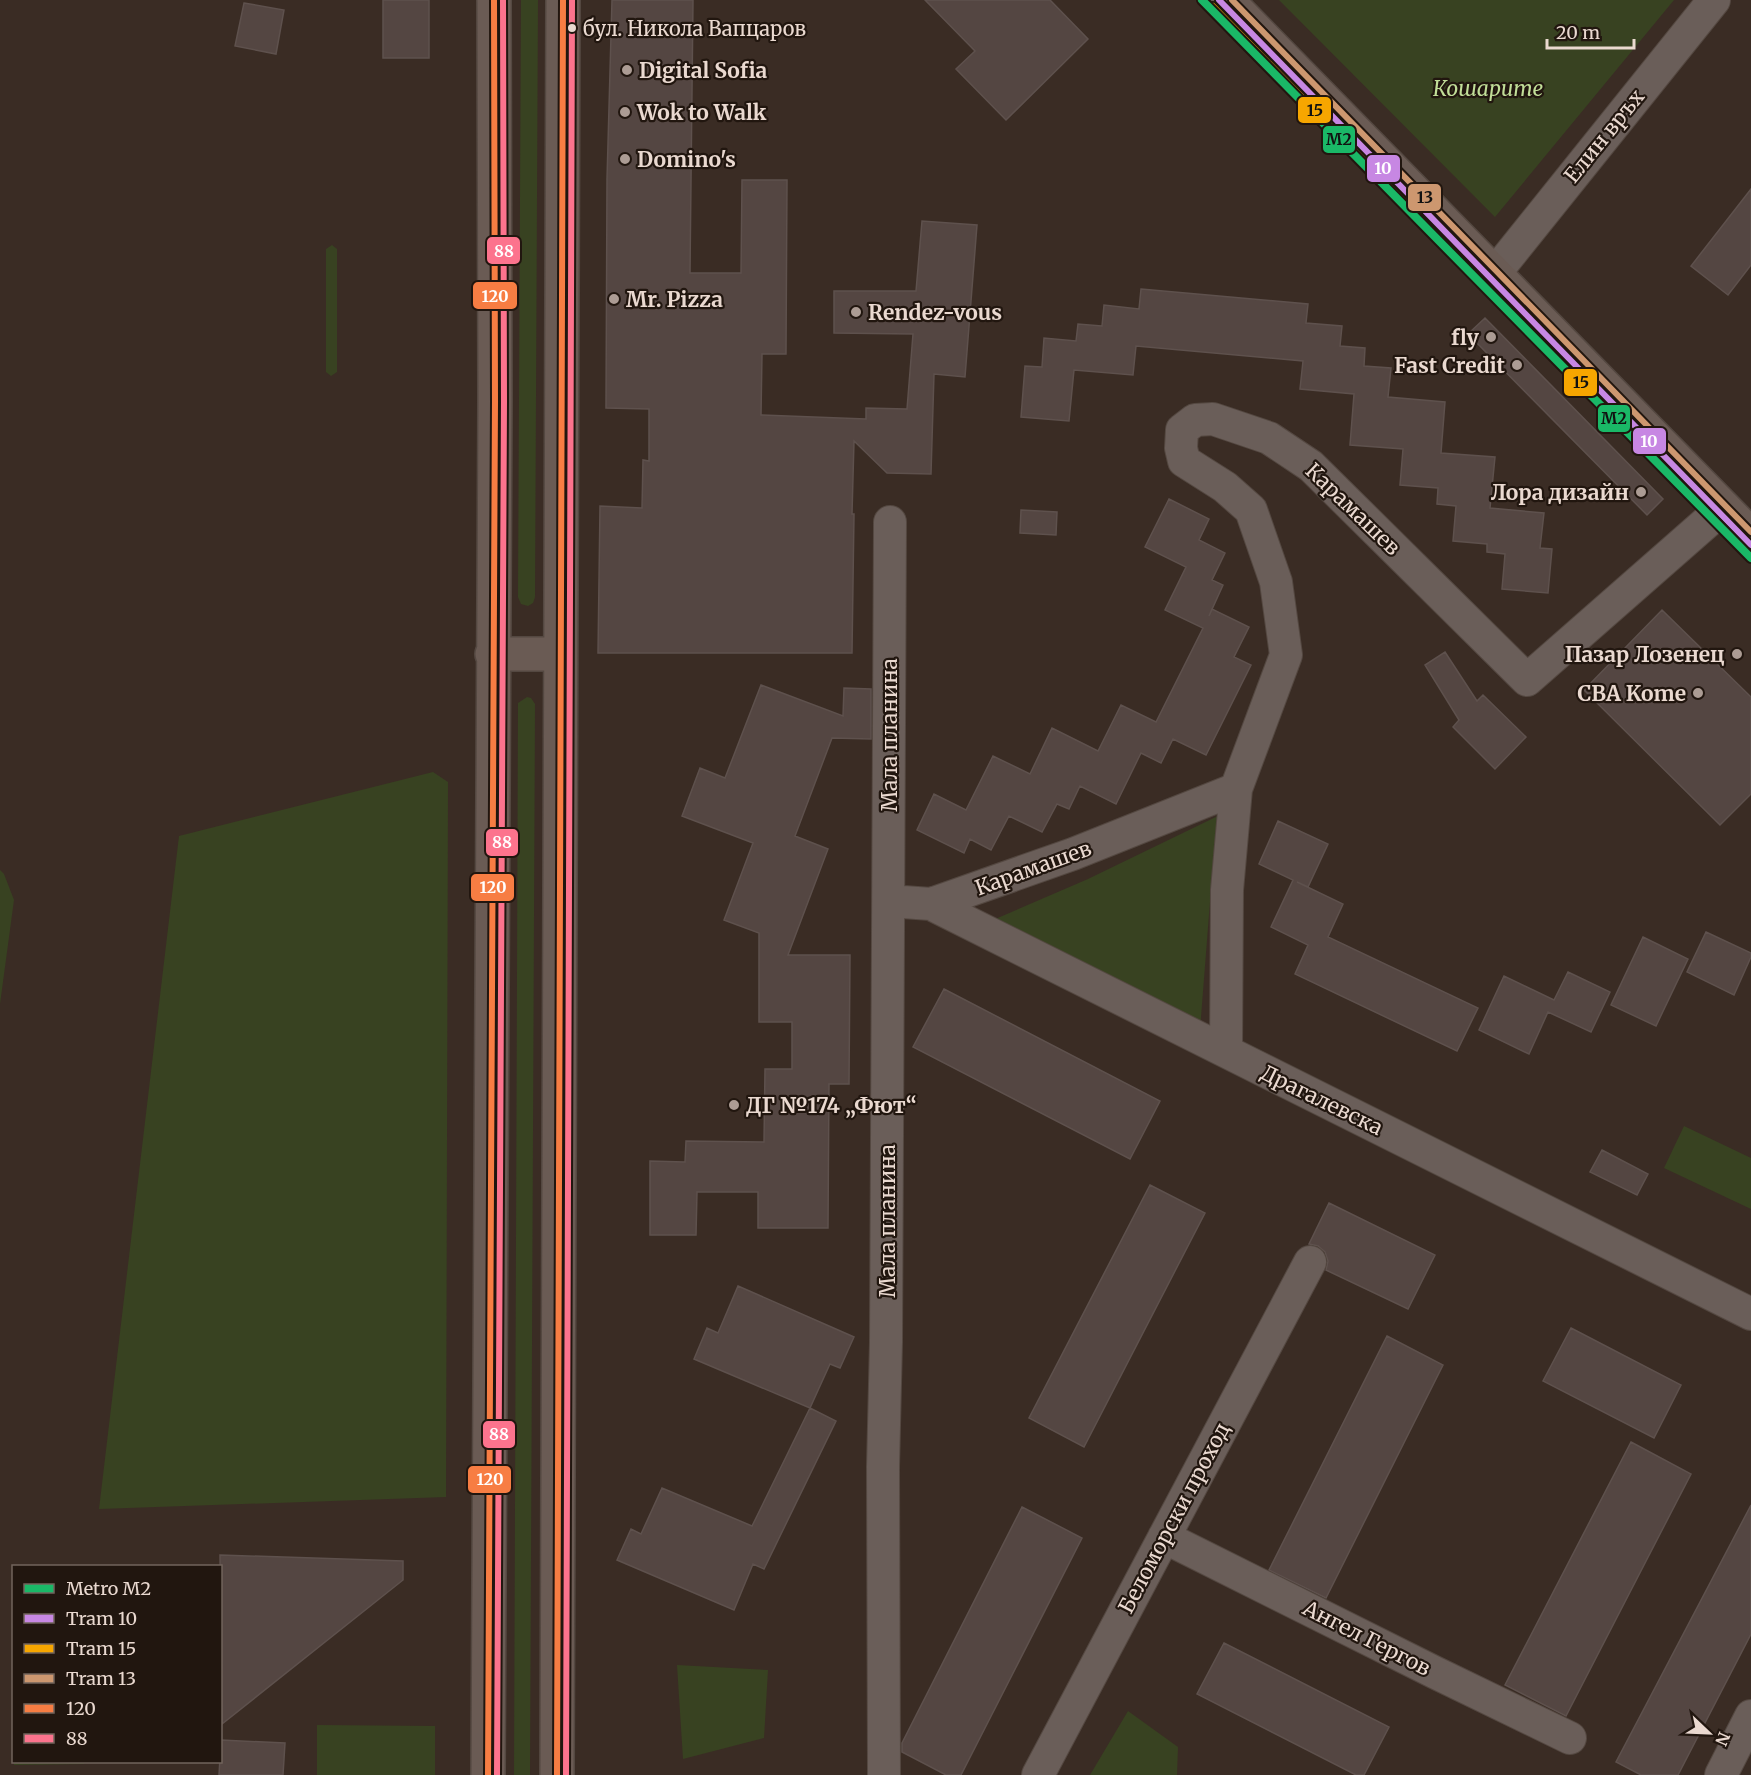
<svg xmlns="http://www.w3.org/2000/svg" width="1751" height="1775" viewBox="0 0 1751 1775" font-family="Merriweather,serif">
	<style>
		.green { fill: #384221 }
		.building { fill: #544642; stroke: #5e514d; stroke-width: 1.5 }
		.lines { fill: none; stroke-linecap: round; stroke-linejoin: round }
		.minor-casing { stroke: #544841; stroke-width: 34 }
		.secondary-casing { stroke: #544841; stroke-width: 36 }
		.minor { stroke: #6a5e59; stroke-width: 32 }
		.secondary { stroke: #6a5b54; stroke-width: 33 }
		.bus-1-casing { stroke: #21160f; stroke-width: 10 }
		.bus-2-casing { stroke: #21160f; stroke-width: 10 }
		.bus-1 { stroke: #f77d43; stroke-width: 6 }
		.bus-2 { stroke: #fc738d; stroke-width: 6 }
		.tram-1-casing { stroke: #21160f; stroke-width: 10 }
		.tram-2-casing { stroke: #21160f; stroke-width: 10 }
		.tram-3-casing { stroke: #21160f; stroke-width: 10 }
		.tram-1 { stroke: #c787e3; stroke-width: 6 }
		.tram-2 { stroke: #f7a600; stroke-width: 6 }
		.tram-3 { stroke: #cd976f; stroke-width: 6 }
		.metro-1-casing { stroke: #21160f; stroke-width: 12 }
		.metro-1 { stroke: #1ab867; stroke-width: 8 }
		.bus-dot { fill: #ead9d0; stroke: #21160f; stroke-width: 2 }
		.poi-dot { fill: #ac9c94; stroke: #21160f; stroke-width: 2 }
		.labels { text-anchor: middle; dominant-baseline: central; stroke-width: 4.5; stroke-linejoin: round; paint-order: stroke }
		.bus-label { font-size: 20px; fill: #ead9d0; stroke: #21160f; text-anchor: start }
		.poi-label { font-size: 21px; font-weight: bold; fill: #ead9d0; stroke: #21160f; text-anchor: start }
		.park-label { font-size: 21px; font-style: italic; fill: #c1de98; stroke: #21160f }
		.street-label { font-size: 21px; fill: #ead9d0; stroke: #21160f }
		.line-badge { stroke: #21160f; stroke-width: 2 }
		.badge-label { font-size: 16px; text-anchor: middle; font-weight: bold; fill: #fff }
		.pale-badge-label { font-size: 16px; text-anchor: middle; font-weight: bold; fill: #111 }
	</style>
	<rect width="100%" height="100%" fill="#3a2c24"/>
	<path class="green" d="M 521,0 L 538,0 L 535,597 L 533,603 L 528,606 L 521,604 L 518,597 Z
		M 1279,0 L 1674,0 L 1495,217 Z
		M 332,245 L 337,249 L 337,372 L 331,376 L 326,372 L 326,249 Z
		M 527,697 L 531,698 L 535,704 L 530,1775 L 514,1775 L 518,703 Z
		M 433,772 L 448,782 L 446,1497 L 99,1509 L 179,836 Z
		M 1220,815 L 1211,889 L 1200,1030 L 993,920 L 1088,879 Z
		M 0,870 L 4,874 L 14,900 L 0,1004 Z
		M 1684,1126 L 1751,1158 L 1751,1209 L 1664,1168 Z
		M 677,1665 L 768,1670 L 764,1738 L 683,1759 Z
		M 1128,1711 L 1178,1747 L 1177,1775 L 1090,1775 Z
		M 317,1725 L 435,1726 L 435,1775 L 317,1775 Z
		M 14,1762 L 84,1762 L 84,1764 L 14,1765 Z"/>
	<path class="building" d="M 383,0 L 429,0 L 429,58 L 383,58 Z
		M 612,0 L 693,0 L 690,273 L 741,273 L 742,180 L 787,180 L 786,354 L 762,354 L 761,415 L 866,419 L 866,408 L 907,409 L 913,334 L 834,333 L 834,291 L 916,291 L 922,221 L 977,225 L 965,377 L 934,374 L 931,474 L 887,473 L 854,441 L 852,514 L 854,514 L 852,653 L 598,653 L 600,506 L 642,508 L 643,460 L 649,461 L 649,409 L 606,408 L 607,179 Z
		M 925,0 L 1050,0 L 1088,39 L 1006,120 L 956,69 L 975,51 Z
		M 244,3 L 284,10 L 276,54 L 235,46 Z
		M 1751,189 L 1751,265 L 1728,295 L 1691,266 Z
		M 1141,289 L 1308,304 L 1306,323 L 1342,326 L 1340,346 L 1365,348 L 1364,366 L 1391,368 L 1388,397 L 1445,402 L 1441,453 L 1495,457 L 1490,508 L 1544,513 L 1540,548 L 1552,549 L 1548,593 L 1502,589 L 1505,554 L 1487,552 L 1487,544 L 1453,541 L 1456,506 L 1437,504 L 1438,488 L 1400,485 L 1403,449 L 1350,445 L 1354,394 L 1300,389 L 1303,361 L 1136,346 L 1133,375 L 1074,370 L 1069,421 L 1021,417 L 1025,366 L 1042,367 L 1044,338 L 1076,341 L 1078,324 L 1102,326 L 1104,305 L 1139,309 Z
		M 1485,318 L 1663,499 L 1647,515 L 1468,334 Z
		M 1169,499 L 1209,519 L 1199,540 L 1225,553 L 1212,580 L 1223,585 L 1209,616 L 1212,609 L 1249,627 L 1234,657 L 1251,665 L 1206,755 L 1173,739 L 1161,763 L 1141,753 L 1116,804 L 1080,786 L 1069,809 L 1057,804 L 1042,832 L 1009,816 L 991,850 L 970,839 L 964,853 L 917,830 L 934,794 L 966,810 L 993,756 L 1030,774 L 1052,728 L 1098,751 L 1121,705 L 1156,722 L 1203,628 L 1165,610 L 1186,567 L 1145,547 Z
		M 1021,510 L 1057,512 L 1056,535 L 1020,533 Z
		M 1662,610 L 1751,697 L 1751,794 L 1720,825 L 1584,690 Z
		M 1445,652 L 1477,701 L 1483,695 L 1526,737 L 1495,769 L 1453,727 L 1459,720 L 1425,665 Z
		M 761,685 L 843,716 L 844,688 L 871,689 L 871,739 L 832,738 L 795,836 L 828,849 L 788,955 L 850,955 L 849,1084 L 829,1084 L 828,1228 L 758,1228 L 758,1192 L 697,1192 L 696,1235 L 650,1235 L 650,1161 L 685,1162 L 686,1141 L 764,1142 L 765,1069 L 792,1069 L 792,1022 L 759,1022 L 759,933 L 724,920 L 753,843 L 682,816 L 700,768 L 725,778 Z
		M 1278,821 L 1328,844 L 1308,887 L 1297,882 L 1343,904 L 1328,937 L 1478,1008 L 1457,1051 L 1295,974 L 1308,945 L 1271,927 L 1293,880 L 1259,864 Z
		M 1706,932 L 1751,953 L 1751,957 L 1734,995 L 1687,972 Z
		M 1643,937 L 1688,959 L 1656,1026 L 1611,1005 Z
		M 1568,972 L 1610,992 L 1591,1032 L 1548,1012 L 1529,1054 L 1479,1030 L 1504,976 L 1554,1000 Z
		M 944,989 L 1160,1101 L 1130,1159 L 913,1047 Z
		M 1602,1150 L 1648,1174 L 1637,1195 L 1590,1172 Z
		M 1150,1185 L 1205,1213 L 1084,1447 L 1029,1418 Z
		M 1329,1203 L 1435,1255 L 1408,1309 L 1326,1270 L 1328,1261 L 1325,1252 L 1318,1246 L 1309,1244 Z
		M 738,1286 L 854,1337 L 840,1368 L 830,1364 L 810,1408 L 694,1359 L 707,1328 L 718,1333 Z
		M 1571,1328 L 1681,1385 L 1654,1438 L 1543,1381 Z
		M 1387,1336 L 1443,1365 L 1326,1598 L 1269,1570 Z
		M 810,1408 L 836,1421 L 764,1569 L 753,1564 L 734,1610 L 617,1560 L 631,1529 L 641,1534 L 662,1488 L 752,1526 Z
		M 1631,1442 L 1691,1474 L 1566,1716 L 1505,1685 Z
		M 1751,1505 L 1751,1634 L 1678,1775 L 1641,1775 L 1616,1762 Z
		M 1022,1507 L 1082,1538 L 961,1775 L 946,1775 L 902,1752 L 902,1743 Z
		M 220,1555 L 403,1561 L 403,1580 L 222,1724 Z
		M 1224,1643 L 1389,1727 L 1364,1775 L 1356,1775 L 1197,1694 Z
		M 221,1740 L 285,1743 L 283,1775 L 219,1775 Z"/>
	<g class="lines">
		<g class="minor-casing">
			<path id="minor" d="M 1495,273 L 1714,0
				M 889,901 L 931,904 L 1751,1314
				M 931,904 L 1073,854 L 1236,789
				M 1226,1051 L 1227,890 L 1236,789 L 1286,655 L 1276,582 L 1251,510 L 1225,487 L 1184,461 L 1181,448 L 1182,430 L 1195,420 L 1213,419 L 1269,438 L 1311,466 L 1527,680 L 1724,507
				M 1164,1537 L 1434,1672 L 1570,1738
				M 884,1775 L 883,1467 L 886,1342 L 890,522
				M 1038,1775 L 1310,1262
				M 1721,1775 L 1751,1716"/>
		</g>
		<g class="secondary-casing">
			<path id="secondary" d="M 1227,0 L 1751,535
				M 492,654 L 560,654
				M 488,1775 L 495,401 L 494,0
				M 557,1775 L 563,0"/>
		</g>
		<use href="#minor" class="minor"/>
		<use href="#secondary" class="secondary"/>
		<g class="bus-1-casing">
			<path id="bus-1" d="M 488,1775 L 495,401 L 494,0
				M 557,1775 L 563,0"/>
		</g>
		<g class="bus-2-casing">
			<path id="bus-2" d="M 497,1775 L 504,401 L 503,0
				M 566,1775 L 572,0"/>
		</g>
		<use href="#bus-1" class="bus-1"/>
		<use href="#bus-2" class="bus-2"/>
		<g class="tram-1-casing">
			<path id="tram-1" d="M 1219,0 L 1751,545"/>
		</g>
		<g class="tram-2-casing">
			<path id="tram-2" d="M 1213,6 L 1745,551"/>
		</g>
		<g class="tram-3-casing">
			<path id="tram-3" d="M 1232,0 L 1751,532"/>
		</g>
		<use href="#tram-1" class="tram-1"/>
		<use href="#tram-2" class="tram-2"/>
		<use href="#tram-3" class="tram-3"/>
		<g class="metro-1-casing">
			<path id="metro-1" d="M 1202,0 L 1751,558"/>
		</g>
		<use href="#metro-1" class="metro-1"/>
	</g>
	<circle class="bus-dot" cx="572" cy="28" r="5"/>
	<g class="poi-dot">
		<circle cx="627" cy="70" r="6"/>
		<circle cx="625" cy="112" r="6"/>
		<circle cx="625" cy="159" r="6"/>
		<circle cx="614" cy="299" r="6"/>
		<circle cx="856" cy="312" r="6"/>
		<circle cx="1491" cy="337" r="6"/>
		<circle cx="1517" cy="365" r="6"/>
		<circle cx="1641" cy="492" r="6"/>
		<circle cx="1737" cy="654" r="6"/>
		<circle cx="1698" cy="693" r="6"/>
		<circle cx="734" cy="1105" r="6"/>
	</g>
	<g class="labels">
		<g class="bus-label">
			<text x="583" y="28">бул. Никола Вапцаров</text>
		</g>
		<g class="poi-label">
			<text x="639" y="70">Digital Sofia</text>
			<text x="637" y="112">Wok to Walk</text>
			<text x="637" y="159">Domino's</text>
			<text x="626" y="299">Mr. Pizza</text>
			<text x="868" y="312">Rendez-vous</text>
			<text x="1479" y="337" text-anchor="end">fly</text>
			<text x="1505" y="365" text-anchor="end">Fast Credit</text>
			<text x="1629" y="492" text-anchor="end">Лора дизайн</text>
			<text x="1725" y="654" text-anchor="end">Пазар Лозенец</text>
			<text x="1686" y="693" text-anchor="end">CBA Kome</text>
			<text x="746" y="1105">ДГ №174 „Фют“</text>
		</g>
		<g class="park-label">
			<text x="1488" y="88">Кошарите</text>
		</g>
		<g class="street-label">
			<text transform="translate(1604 136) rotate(-51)">Елин връх</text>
			<text transform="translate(1353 509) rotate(44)">Карамашев</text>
			<text transform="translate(889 735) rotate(-90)">Мала планина</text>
			<text transform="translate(1033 868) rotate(-20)">Карамашев</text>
			<text transform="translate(1322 1100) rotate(26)">Драгалевска</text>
			<text transform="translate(887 1221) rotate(-90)">Мала планина</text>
			<text transform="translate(1174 1518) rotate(-62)">Беломорски проход</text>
			<text transform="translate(1367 1638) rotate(27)">Ангел Гергов</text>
		</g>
	</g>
	<g class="line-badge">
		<rect x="1297" y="96" width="35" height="28" rx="6" fill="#f7a600"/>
		<rect x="1322" y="125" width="34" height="29" rx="6" fill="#1ab867"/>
		<rect x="1366" y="154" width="35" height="29" rx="6" fill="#c787e3"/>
		<rect x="1407" y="183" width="35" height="29" rx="6" fill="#cd976f"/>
		<rect x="486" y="236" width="35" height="29" rx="6" fill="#fc738d"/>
		<rect x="472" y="281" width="46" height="29" rx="6" fill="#f77d43"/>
		<rect x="1563" y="368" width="35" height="29" rx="6" fill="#f7a600"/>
		<rect x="1597" y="404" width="34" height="29" rx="6" fill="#1ab867"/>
		<rect x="1632" y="427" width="35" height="28" rx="6" fill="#c787e3"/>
		<rect x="485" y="828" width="34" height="29" rx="6" fill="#fc738d"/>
		<rect x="470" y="873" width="45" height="29" rx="6" fill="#f77d43"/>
		<rect x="482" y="1420" width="34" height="29" rx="6" fill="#fc738d"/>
		<rect x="467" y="1465" width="45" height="29" rx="6" fill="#f77d43"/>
	</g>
	<g class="badge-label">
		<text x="1383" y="174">10</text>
		<text x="504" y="257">88</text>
		<text x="495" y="302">120</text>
		<text x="1649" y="447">10</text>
		<text x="502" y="848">88</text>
		<text x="493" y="893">120</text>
		<text x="499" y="1440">88</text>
		<text x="490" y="1485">120</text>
	</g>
	<g class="pale-badge-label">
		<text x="1315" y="116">15</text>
		<text x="1339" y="145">M2</text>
		<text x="1425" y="203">13</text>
		<text x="1581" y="388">15</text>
		<text x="1614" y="424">M2</text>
	</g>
	<rect x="12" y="1565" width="210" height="198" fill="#21160f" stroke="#71645c" stroke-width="1.5"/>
	<rect x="24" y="1584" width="30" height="9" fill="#1ab867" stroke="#71645c" stroke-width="1.5"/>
	<text x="66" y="1595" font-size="18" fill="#ead9d0">Metro M2</text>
	<rect x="24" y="1614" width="30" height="9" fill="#c787e3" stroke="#71645c" stroke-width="1.5"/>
	<text x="66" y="1625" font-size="18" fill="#ead9d0">Tram 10</text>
	<rect x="24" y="1644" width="30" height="9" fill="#f7a600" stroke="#71645c" stroke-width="1.5"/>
	<text x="66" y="1655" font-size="18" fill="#ead9d0">Tram 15</text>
	<rect x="24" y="1674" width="30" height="9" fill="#cd976f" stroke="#71645c" stroke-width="1.5"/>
	<text x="66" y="1685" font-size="18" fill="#ead9d0">Tram 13</text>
	<rect x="24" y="1704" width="30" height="9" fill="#f77d43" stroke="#71645c" stroke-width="1.5"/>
	<text x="66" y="1715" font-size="18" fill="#ead9d0">120</text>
	<rect x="24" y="1734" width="30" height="9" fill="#fc738d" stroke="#71645c" stroke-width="1.5"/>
	<text x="66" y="1745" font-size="18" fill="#ead9d0">88</text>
	<g transform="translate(1709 1733) rotate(113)" stroke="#21160f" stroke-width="4.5" paint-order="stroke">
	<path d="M0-4.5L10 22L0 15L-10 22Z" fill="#ead9d0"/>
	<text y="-9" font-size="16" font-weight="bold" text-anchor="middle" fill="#ead9d0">N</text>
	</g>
	<path d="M1547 39v9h87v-9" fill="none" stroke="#ead9d0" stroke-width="3"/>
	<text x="1556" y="39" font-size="18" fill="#ead9d0" stroke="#21160f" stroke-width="4.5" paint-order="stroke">20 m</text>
</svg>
